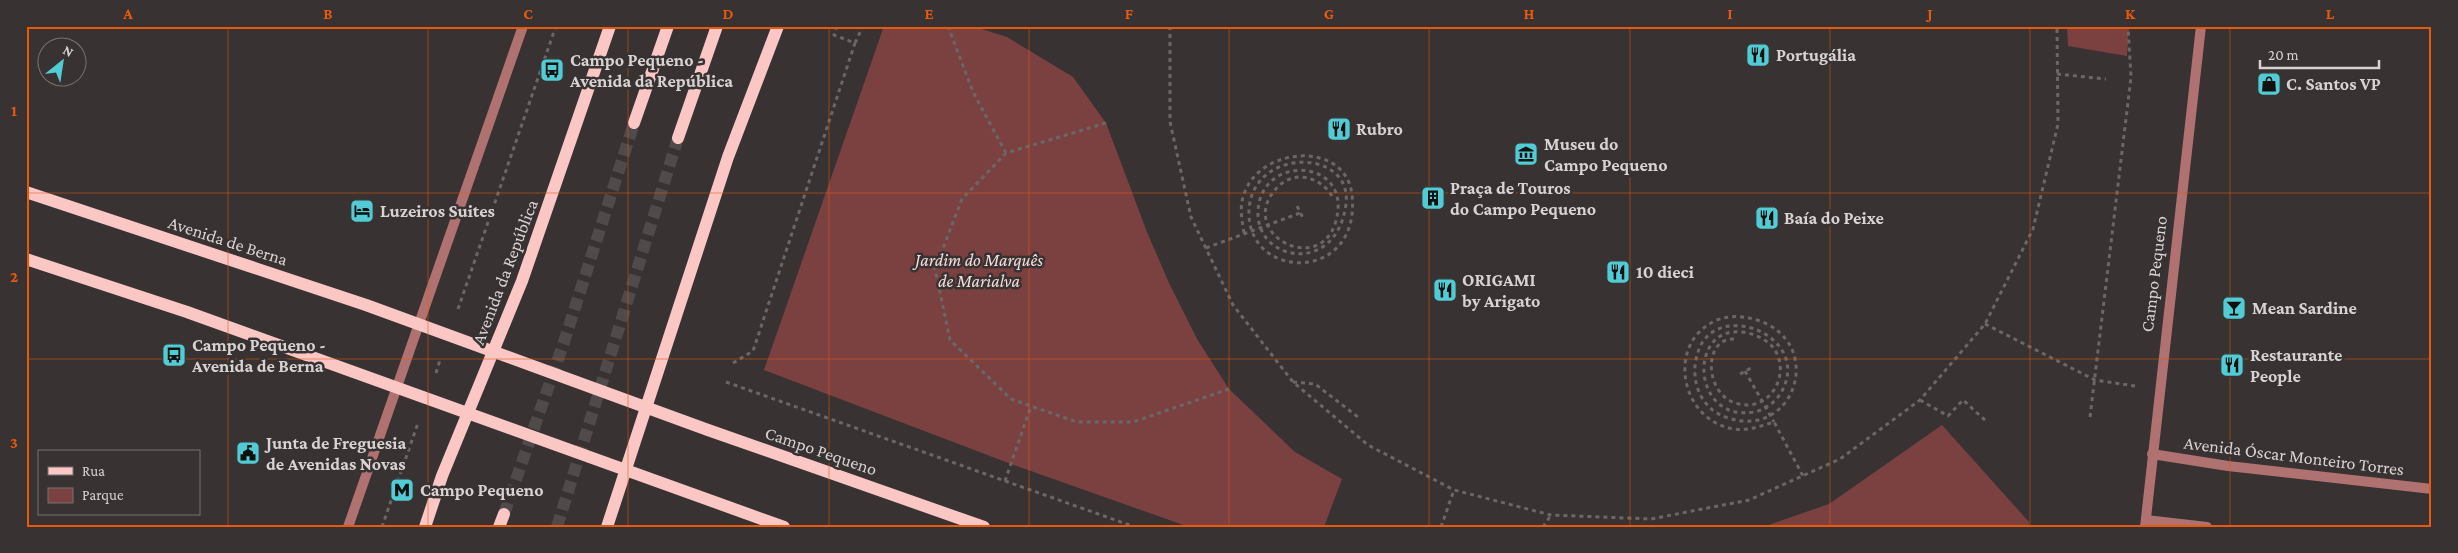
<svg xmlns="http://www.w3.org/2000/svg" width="2458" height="553" viewBox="0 0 2458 553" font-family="'Crimson Pro',serif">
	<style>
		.green { fill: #7b4141 }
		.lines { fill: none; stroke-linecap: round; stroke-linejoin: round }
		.primary-tunnel { stroke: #504a4a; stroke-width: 12; stroke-dasharray: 12 6; stroke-linecap: butt }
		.path { stroke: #6c6767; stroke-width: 3; stroke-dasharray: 4 4; stroke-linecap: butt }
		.minor { stroke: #af7271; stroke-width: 10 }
		.tertiary { stroke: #af7271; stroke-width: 10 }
		.primary { stroke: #fac7c5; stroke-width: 12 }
		.path-bridge { stroke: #6c6767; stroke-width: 3; stroke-dasharray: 4 4; stroke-linecap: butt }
		.grid { fill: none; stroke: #e8590c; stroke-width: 1; stroke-opacity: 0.55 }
		.labels { text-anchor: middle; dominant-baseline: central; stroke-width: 5; stroke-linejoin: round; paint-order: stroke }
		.poi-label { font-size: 18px; font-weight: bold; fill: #d6d3d2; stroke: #383232; text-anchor: start }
		.street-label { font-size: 18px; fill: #d6d3d2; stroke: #383232 }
		.park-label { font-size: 18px; font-style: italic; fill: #f6dcdb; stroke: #383232 }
		.neatline { fill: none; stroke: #e8590c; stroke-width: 2 }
		.grid-label { font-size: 16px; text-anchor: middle; font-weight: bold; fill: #e8590c }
	</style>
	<rect width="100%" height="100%" fill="#383232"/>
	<path class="green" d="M 884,26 L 972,26 L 1007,37 L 1073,77 L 1106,123 L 1147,232 L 1169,283 L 1197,339 L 1229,389 L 1295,452 L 1342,479 L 1324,527 L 1189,527 L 1011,464 L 764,370 Z
		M 2067,26 L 2129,26 L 2127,56 L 2068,46 Z
		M 1942,425 L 2029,522 L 2029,527 L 1763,527 L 1829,504 Z"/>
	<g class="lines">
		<path class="primary-tunnel" d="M 504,514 L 564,342 L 634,123
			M 557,527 L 678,138"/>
		<path class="path" d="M 837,26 L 834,35 L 855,43 L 863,26
			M 948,26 L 973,92 L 1006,153
			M 1170,26 L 1170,122 L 1191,217 L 1233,305 L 1293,382 L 1368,445 L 1454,490 L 1551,515 L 1651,519 L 1749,500 L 1840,459 L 1920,400 L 1985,324 L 2033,229 L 2058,124 L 2057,26
			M 2057,74 L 2106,79
			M 1106,123 L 1006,153 L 962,199 L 935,269 L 950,340 L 1011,399 L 1077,422 L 1133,422 L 1229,389
			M 1297,206 L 1303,218
			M 1244,233 C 1242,220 1239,207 1244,194 C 1260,146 1346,140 1352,195 C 1361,282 1252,281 1249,216 C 1246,147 1353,146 1346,204 C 1336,282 1243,259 1260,199 C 1274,153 1355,163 1335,224 C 1317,276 1238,233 1275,190 C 1281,182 1291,177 1301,177 C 1315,178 1327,186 1333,198
			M 458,309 L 556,26
			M 1985,324 L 2095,380 L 2135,386
			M 1734,339 C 1702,338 1704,397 1739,404 C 1773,412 1794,368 1770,344 C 1763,338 1752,333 1742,332 C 1687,326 1692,423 1754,412 C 1765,410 1776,402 1782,391 C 1812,335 1715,298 1698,352 C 1689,378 1699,409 1728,418 C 1796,440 1826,342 1757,320 C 1743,316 1731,315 1717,320 C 1665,342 1680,421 1734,429 C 1748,431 1761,426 1774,422 L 1803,476
			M 733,363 L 753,351 L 855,43
			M 436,373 L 440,360
			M 1740,374 L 1751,368
			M 726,382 L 1135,527
			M 1293,382 L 1315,384 L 1358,417
			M 1920,400 L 1948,416 L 1963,400 L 1987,422
			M 2090,417 L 2131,77 L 2128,26
			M 1005,481 L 1031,406
			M 382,527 L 418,423
			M 1441,527 L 1454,490
			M 1543,527 L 1551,515"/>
		<path class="minor" d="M 2152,454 L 2228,466 L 2432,489
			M 2146,520 L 2207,527
			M 348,527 L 523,26"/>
		<path class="tertiary" d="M 2145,527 L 2201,26"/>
		<path class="primary" d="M 634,123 L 668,26
			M 678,138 L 717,26
			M 26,192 L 366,305 L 708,430 L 984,527
			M 26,259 L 187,312 L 784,527
			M 425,527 L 442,476 L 522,281 L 610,26
			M 499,527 L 504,514
			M 607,527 L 728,157 L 778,26"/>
		<path class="path-bridge" d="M 1206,248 L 1300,213
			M 1745,371 L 1774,422"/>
	</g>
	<path class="grid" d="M 228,26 L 228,527M 428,26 L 428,527M 628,26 L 628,527M 829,26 L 829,527M 1029,26 L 1029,527M 1229,26 L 1229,527M 1429,26 L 1429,527M 1630,26 L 1630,527M 1830,26 L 1830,527M 2030,26 L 2030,527M 2230,26 L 2230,527M 26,193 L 2432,193M 26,359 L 2432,359"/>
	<defs>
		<g id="restaurant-square" transform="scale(1.25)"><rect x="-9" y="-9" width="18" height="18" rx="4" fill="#51ccd4" stroke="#383232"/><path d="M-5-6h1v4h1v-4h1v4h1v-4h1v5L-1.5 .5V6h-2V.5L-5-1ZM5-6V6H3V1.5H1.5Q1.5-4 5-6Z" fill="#111"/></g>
		<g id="bus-square" transform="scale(1.25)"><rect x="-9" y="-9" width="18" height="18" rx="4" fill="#51ccd4" stroke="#383232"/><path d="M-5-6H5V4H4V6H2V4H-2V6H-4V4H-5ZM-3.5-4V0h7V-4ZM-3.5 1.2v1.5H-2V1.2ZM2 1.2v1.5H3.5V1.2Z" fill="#111"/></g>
		<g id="shop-square" transform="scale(1.25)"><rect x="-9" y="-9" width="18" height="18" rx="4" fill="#51ccd4" stroke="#383232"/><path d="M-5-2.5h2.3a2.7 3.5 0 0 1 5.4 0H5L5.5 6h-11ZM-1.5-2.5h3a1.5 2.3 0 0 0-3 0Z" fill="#111"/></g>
		<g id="museum-square" transform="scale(1.25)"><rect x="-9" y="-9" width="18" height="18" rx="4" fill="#51ccd4" stroke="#383232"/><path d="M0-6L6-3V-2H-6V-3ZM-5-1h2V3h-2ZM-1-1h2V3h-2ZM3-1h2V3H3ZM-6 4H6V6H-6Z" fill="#111"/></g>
		<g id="building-square" transform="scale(1.25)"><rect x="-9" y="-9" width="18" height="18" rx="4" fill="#51ccd4" stroke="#383232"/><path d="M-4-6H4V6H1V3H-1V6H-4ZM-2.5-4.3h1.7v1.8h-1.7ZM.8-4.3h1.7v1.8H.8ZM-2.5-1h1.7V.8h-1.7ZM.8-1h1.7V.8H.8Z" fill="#111"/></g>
		<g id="hotel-square" transform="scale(1.25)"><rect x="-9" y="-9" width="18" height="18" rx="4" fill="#51ccd4" stroke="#383232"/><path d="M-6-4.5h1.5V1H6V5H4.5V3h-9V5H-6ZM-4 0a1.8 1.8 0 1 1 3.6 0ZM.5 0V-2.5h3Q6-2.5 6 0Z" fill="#111"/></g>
		<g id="bar-square" transform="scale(1.25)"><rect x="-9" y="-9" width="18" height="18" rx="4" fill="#51ccd4" stroke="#383232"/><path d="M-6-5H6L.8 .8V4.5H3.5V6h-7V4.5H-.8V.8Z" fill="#111"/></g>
		<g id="civic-square" transform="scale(1.25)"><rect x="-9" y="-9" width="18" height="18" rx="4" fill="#51ccd4" stroke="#383232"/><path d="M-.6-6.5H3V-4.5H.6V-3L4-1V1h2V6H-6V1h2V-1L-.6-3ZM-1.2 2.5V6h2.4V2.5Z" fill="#111"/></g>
		<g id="metro-square" transform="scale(1.25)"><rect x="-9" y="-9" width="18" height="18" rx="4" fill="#51ccd4" stroke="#383232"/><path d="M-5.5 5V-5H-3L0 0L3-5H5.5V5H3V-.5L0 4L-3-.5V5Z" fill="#111"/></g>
	</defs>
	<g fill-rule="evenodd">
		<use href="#restaurant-square" x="1758" y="55"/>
		<use href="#bus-square" x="552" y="70"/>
		<use href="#shop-square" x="2269" y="84"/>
		<use href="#restaurant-square" x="1339" y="129"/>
		<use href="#museum-square" x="1526" y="154"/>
		<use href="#building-square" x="1433" y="198"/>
		<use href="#hotel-square" x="362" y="211"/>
		<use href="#restaurant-square" x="1767" y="218"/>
		<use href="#restaurant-square" x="1618" y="272"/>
		<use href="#restaurant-square" x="1445" y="290"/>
		<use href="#bar-square" x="2234" y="308"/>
		<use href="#bus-square" x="174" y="355"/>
		<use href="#restaurant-square" x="2232" y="365"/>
		<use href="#civic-square" x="248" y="453"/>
		<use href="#metro-square" x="402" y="490"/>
	</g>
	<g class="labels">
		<g class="poi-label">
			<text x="1776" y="55">Portugália</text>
			<text x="570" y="60">Campo Pequeno -<tspan x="570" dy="21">Avenida da República</tspan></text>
			<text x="2286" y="84">C. Santos VP</text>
			<text x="1356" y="129">Rubro</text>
			<text x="1544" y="144">Museu do<tspan x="1544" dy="21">Campo Pequeno</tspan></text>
			<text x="1450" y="188">Praça de Touros<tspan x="1450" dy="21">do Campo Pequeno</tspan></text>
			<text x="380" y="211">Luzeiros Suites</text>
			<text x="1784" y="218">Baía do Peixe</text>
			<text x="1636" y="272">10 dieci</text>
			<text x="1462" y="280">ORIGAMI<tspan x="1462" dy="21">by Arigato</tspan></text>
			<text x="2252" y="308">Mean Sardine</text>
			<text x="192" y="345">Campo Pequeno -<tspan x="192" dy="21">Avenida de Berna</tspan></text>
			<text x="2250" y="355">Restaurante<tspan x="2250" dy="21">People</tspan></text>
			<text x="266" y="443">Junta de Freguesia<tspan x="266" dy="21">de Avenidas Novas</tspan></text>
			<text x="420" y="490">Campo Pequeno</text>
		</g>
		<g class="street-label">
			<text transform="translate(228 241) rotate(18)">Avenida de Berna</text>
			<text transform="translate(505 272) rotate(-69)">Avenida da República</text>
			<text transform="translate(2154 274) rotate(-83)">Campo Pequeno</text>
			<text transform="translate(821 451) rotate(19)">Campo Pequeno</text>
			<text transform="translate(2294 456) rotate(7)">Avenida Óscar Monteiro Torres</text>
		</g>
		<g class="park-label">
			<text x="979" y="260">Jardim do Marquês<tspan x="979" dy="21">de Marialva</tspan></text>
		</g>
	</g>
	<rect width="2458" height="553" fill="none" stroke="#383232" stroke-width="55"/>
	<rect x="38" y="450" width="162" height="65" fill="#383232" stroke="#777272"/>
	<rect x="48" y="467" width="25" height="8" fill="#fac7c5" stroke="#777272"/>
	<text x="82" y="476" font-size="15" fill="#d6d3d2">Rua</text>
	<rect x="48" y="488" width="25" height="15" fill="#7b4141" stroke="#777272"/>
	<text x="82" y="500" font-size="15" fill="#d6d3d2">Parque</text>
	<g transform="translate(62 62) rotate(30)"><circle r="24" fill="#383232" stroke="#777272"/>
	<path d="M0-4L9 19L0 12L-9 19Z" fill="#51ccd4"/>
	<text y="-8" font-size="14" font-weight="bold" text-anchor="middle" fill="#d6d3d2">N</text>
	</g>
	<path d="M2260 60v8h119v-8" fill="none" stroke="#d6d3d2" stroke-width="2.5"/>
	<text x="2268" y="60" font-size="15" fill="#d6d3d2" stroke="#383232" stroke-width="4" paint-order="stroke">20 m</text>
	<rect x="28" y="28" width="2402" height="498" class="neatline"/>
	<g class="grid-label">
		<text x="128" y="19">A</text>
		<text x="328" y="19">B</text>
		<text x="528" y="19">C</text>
		<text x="728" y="19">D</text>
		<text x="929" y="19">E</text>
		<text x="1129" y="19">F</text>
		<text x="1329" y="19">G</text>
		<text x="1529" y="19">H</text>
		<text x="1730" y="19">I</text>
		<text x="1930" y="19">J</text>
		<text x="2130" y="19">K</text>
		<text x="2330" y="19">L</text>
		<text x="14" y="116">1</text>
		<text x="14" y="282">2</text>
		<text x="14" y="448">3</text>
	</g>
</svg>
